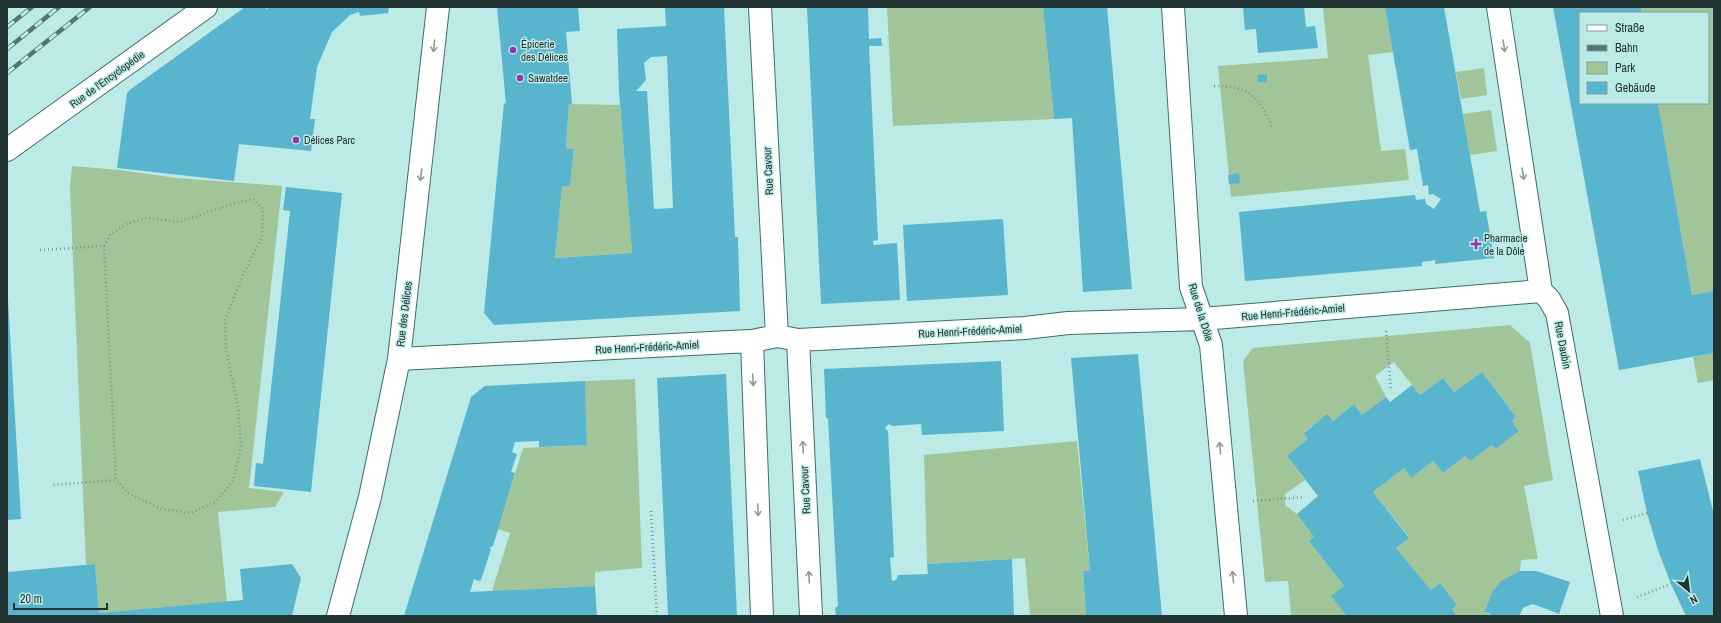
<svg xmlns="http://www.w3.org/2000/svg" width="1721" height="623" viewBox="0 0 1721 623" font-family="'Archivo Narrow',sans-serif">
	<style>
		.green { fill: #a1c599 }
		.building { fill: #58b5cd; fill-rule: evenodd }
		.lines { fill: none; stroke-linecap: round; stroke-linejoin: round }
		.minor-casing { stroke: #406d6a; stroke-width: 24 }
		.path { stroke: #759896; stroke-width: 2.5; stroke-dasharray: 1 3; stroke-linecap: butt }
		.minor { stroke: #fff; stroke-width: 22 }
		.rail-casing { stroke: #567371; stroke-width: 4.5 }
		.rail { stroke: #bbeae7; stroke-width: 3; stroke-dasharray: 9; stroke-linecap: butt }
		.oneway { stroke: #909a99 }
		.poi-dot { fill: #8f38a4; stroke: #bbeae7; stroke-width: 1.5 }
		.labels { text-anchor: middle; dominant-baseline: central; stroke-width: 3; stroke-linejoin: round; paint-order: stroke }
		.poi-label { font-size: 11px; fill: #213433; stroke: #bbeae7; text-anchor: start }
		.street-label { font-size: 11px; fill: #213433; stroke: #bbeae7 }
	</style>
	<rect width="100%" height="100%" fill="#bbeae7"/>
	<path class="green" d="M 887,7 L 1043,7 L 1054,119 L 893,126 Z
		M 1323,7 L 1385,7 L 1393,52 L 1368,55 L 1381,151 L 1405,149 L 1409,180 L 1231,197 L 1218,66 L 1328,58 Z
		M 1641,7 L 1714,7 L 1714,291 L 1692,295 L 1658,103 L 1708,103 L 1708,13 L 1642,13 Z
		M 1484,68 L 1487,95 L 1461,99 L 1456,72 Z
		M 569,104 L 620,105 L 632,253 L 555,258 L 562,186 L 570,186 L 574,149 L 566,148 Z
		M 1491,110 L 1497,151 L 1470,155 L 1463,114 Z
		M 72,166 L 119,170 L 177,178 L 282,186 L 249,488 L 284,492 L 275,507 L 218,512 L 227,602 L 99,613 L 95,564 L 86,565 L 70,187 Z
		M 1510,325 L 1530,343 L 1553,480 L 1524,486 L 1538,559 L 1521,560 L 1520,571 C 1497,583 1494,588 1484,612 L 1489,613 L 1490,616 L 1457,616 L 1452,609 L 1457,605 L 1440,583 L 1431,590 L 1396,548 L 1409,537 L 1373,492 L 1404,468 L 1411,478 L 1433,461 L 1443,473 L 1465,456 L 1470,461 L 1492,445 L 1496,449 L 1519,431 L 1512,421 L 1516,417 L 1482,372 L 1454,392 L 1443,378 L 1420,395 L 1394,362 L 1375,376 L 1386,397 L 1362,415 L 1354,404 L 1333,421 L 1327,415 L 1304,432 L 1308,439 L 1287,456 L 1305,480 L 1285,494 L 1285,505 L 1297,514 L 1314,537 L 1309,541 L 1344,586 L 1347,616 L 1291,616 L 1288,581 L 1265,582 L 1243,361 L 1253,348 Z
		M 1714,353 L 1714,380 L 1698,383 L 1693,357 Z
		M 635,379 L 642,568 L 595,572 L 595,586 L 492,591 L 510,533 L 498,529 L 523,448 L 587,445 L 585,381 Z
		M 1077,441 L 1090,571 L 1083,571 L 1086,616 L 1030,616 L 1025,558 L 927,564 L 924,455 Z"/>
	<path class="building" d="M 245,7 L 263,7 L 267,9 L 269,7 L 389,7 L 388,13 L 360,16 L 359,12 L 350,15 L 332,32 L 317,67 L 310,119 L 315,119 L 311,151 L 239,144 L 234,181 L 117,168 L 127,93 L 131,89 Z
		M 497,7 L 578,7 L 580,31 L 566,32 L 572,104 L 569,104 L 566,148 L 574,149 L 570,186 L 562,186 L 555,258 L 632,253 L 619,91 L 617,29 L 666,26 L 665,7 L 724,7 L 735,237 L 738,237 L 740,311 L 494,325 L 484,313 L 504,103 L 506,104 ZM 667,56 L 673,208 L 654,209 L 647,91 L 636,91 L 646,80 L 644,63 L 651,57 Z
		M 807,7 L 868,7 L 869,39 L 881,38 L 882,46 L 869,46 L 878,240 L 873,241 L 874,245 L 897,243 L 900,300 L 821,304 Z
		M 1043,7 L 1107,7 L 1132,289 L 1083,292 L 1072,118 L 1054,119 Z
		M 1243,7 L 1304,7 L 1306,27 L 1315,26 L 1318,48 L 1258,53 L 1256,29 L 1245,30 Z
		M 1385,7 L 1444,7 L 1480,212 L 1486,211 L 1494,258 L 1435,264 L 1436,260 L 1422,262 L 1422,266 L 1245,281 L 1239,212 L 1415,195 L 1416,200 L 1425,199 L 1426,204 L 1434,209 L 1441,199 L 1433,194 L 1429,195 L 1428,185 L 1423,186 L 1417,149 L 1410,150 Z
		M 1553,7 L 1641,7 L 1642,13 L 1580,13 L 1580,103 L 1658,103 L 1692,295 L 1714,291 L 1714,353 L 1619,370 Z
		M 1267,74 L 1267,82 L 1258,82 L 1258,75 Z
		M 1239,173 L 1240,183 L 1229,184 L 1228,175 Z
		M 286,187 L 342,193 L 311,492 L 254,486 L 256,463 L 263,464 L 290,211 L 283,210 Z
		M 1003,219 L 1008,295 L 907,301 L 903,225 Z
		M 7,282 L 21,519 L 7,520 Z
		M 1138,354 L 1162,616 L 1086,616 L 1083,571 L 1090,571 L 1071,358 Z
		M 1001,361 L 1004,431 L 922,435 L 921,424 L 892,426 L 889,424 L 885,428 L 888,431 L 894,557 L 890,558 L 892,581 L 896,580 L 898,575 L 928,574 L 927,564 L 1012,559 L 1014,616 L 836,616 L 835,608 L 838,606 L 831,475 L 828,418 L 826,418 L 824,369 Z
		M 1482,372 L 1516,417 L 1512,421 L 1519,431 L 1496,449 L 1492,445 L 1470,461 L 1465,456 L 1443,473 L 1433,461 L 1411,478 L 1404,468 L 1373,492 L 1409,538 L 1396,548 L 1431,590 L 1440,583 L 1457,605 L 1452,609 L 1457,616 L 1347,616 L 1331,596 L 1344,586 L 1309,541 L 1314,537 L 1297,514 L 1318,496 L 1287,456 L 1308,439 L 1304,433 L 1327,414 L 1333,421 L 1354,404 L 1362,415 L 1386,397 L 1390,402 L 1412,385 L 1420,395 L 1443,378 L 1454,392 Z
		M 726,374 L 737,616 L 668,616 L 657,378 Z
		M 585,381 L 587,445 L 539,447 L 539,441 L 515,442 L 512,452 L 517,454 L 511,472 L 515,473 L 493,546 L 489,548 L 491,549 L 481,580 L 479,581 L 474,579 L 470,592 L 595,586 L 597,616 L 404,616 L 471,397 L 485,386 Z
		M 1700,459 L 1714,515 L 1714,616 L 1686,616 L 1671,584 L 1658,550 L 1647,513 L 1638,471 Z
		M 95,564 L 99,613 L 243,600 L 240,569 L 292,564 L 301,578 L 292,616 L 7,616 L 7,572 Z
		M 1520,571 L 1536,571 L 1570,582 L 1559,614 L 1533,604 L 1523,608 L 1519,616 L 1490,616 L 1490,613 L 1484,612 L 1492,593 L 1501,581 Z"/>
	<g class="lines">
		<g class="minor-casing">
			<path id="minor" d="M 760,7 L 777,336
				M 1173,7 L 1191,287 L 1211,345 L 1236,616
				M 1498,7 L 1541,291 L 1549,299 L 1557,313 L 1612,616
				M 7,150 L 206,7
				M 798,340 L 811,616
				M 752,341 L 762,616
				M 399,359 L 730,342 L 752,341 L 777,336 L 798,340 L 1025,328 L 1068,323 L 1202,319 L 1541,291
				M 338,616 L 370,497 L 399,359 L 438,7"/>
		</g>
		<path class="path" d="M 1214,86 C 1251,86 1259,97 1273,129
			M 104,246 L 110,235 L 124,225 L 145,218 L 179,222 L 229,205 L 253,199 L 263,209 L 262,237 L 243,275 L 225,320 L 226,349 L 238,407 L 241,447 L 233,481 L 215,502 L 191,513 L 161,509 L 128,493 L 116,480
			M 40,250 L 104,246 L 116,480 L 53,485
			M 1386,331 L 1391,391
			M 1253,501 L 1305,497
			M 651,511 L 657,616
			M 1623,520 L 1647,513
			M 1637,597 L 1671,584"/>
		<use href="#minor" class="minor"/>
		<g class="rail-casing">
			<path id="rail" d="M 7,27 L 32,7
				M 7,49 L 59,7
				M 7,73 L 90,7"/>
		</g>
		<use href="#rail" class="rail"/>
	</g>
	<defs><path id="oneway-shaft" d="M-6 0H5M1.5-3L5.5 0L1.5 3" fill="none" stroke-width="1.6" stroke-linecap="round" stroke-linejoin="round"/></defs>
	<g class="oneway">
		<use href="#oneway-shaft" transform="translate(434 46) rotate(96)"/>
		<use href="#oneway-shaft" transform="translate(1504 46) rotate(81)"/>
		<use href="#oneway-shaft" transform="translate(1523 174) rotate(81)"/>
		<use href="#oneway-shaft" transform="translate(421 175) rotate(97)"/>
		<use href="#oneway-shaft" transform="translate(753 380) rotate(88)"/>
		<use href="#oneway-shaft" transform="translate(803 447) rotate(-93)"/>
		<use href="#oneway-shaft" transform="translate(1220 448) rotate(-95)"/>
		<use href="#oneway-shaft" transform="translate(758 510) rotate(88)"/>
		<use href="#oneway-shaft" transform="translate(809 577) rotate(-93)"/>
		<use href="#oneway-shaft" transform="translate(1233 577) rotate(-95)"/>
	</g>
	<g class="poi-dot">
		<circle cx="513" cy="50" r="4"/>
		<circle cx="520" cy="78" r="4"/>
		<circle cx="296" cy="140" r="4"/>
		<path d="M1474 238h4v4h4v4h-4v4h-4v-4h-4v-4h4z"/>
	</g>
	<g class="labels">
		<g class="poi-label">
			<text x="521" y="44">Épicerie<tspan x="521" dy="13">des Délices</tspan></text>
			<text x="528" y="78">Sawatdee</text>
			<text x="304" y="140">Délices Parc</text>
			<text x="1484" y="238">Pharmacie<tspan x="1484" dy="13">de la Dôle</tspan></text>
		</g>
		<g class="street-label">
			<text transform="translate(107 79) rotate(-36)">Rue de l'Encyclopédie</text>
			<text transform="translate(768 171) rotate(-93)">Rue Cavour</text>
			<text transform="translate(1201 312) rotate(73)">Rue de la Dôle</text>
			<text transform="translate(1293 312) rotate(-5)">Rue Henri-Frédéric-Amiel</text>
			<text transform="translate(404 314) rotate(-83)">Rue des Délices</text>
			<text transform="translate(970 331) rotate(-3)">Rue Henri-Frédéric-Amiel</text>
			<text transform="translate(1563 345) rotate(79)">Rue Daubin</text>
			<text transform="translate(647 347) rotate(-3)">Rue Henri-Frédéric-Amiel</text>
			<text transform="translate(805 490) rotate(-93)">Rue Cavour</text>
		</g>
	</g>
	<rect width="1721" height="623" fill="none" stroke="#213433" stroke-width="16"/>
	<rect x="1579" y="12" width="130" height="92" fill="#bbeae7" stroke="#7da19f"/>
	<rect x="1587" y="25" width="20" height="6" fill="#ffffff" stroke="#7da19f"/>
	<text x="1615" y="32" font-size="12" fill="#213433">Straße</text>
	<rect x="1587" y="45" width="20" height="6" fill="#567371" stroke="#7da19f"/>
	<text x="1615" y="52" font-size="12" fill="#213433">Bahn</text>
	<rect x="1587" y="62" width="20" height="12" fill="#a1c599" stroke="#7da19f"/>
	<text x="1615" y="72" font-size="12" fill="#213433">Park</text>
	<rect x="1587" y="82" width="20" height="12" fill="#58b5cd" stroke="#7da19f"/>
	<text x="1615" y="92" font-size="12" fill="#213433">Gebäude</text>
	<g transform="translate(1689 591) rotate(151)" stroke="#bbeae7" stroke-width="3" paint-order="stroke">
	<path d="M0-3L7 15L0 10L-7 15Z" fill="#213433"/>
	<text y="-6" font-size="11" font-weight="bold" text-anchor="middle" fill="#213433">N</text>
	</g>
	<path d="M14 603v6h93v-6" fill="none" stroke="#213433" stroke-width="2"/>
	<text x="20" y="603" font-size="12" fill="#213433" stroke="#bbeae7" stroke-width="3" paint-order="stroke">20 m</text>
</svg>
